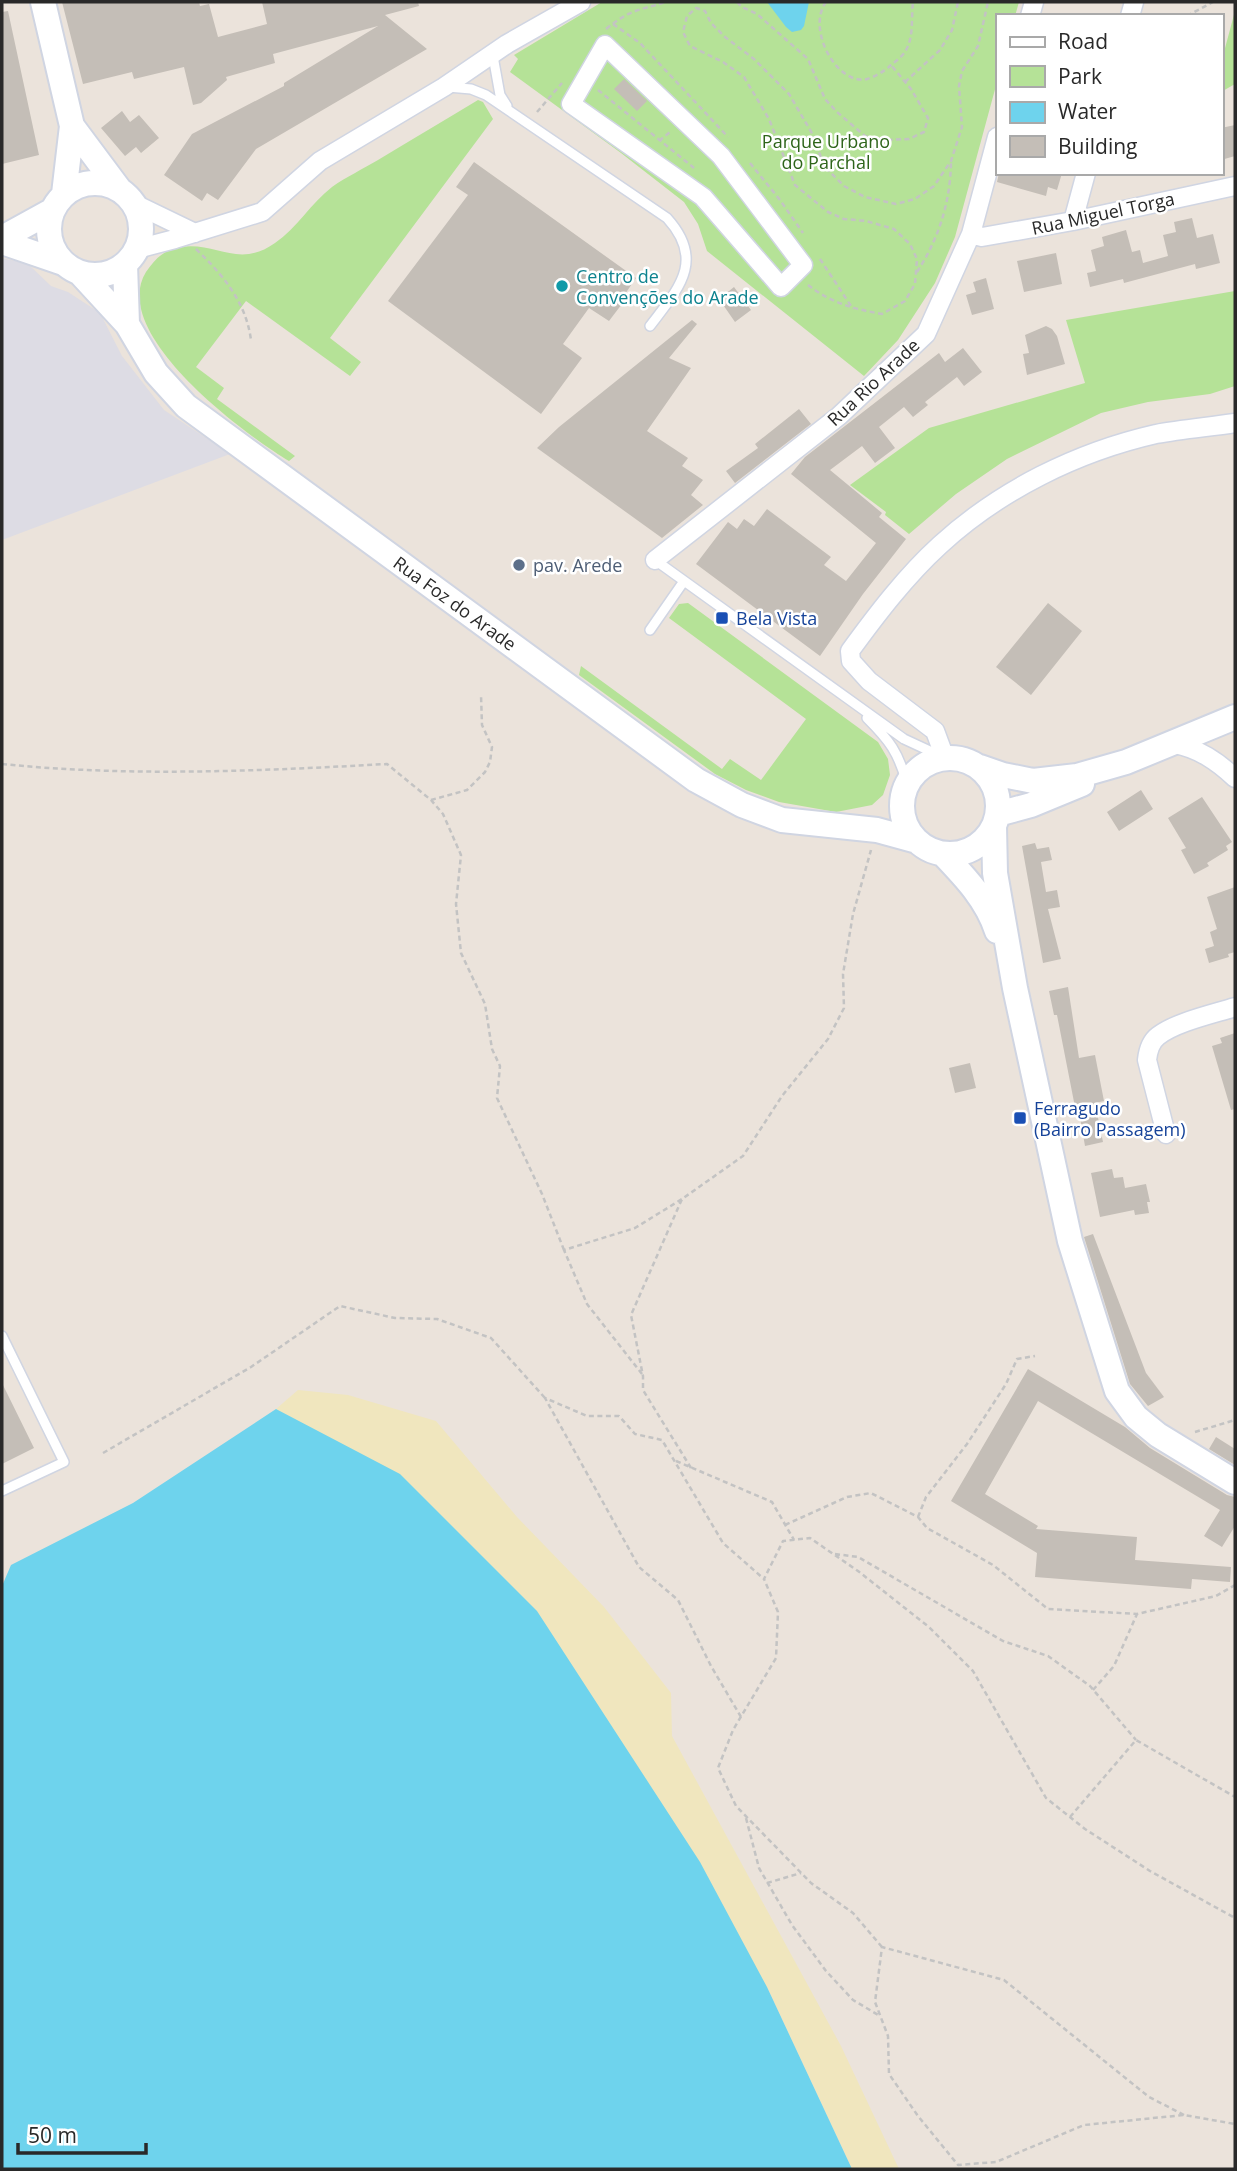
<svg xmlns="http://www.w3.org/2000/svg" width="1237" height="2171" viewBox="0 0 1237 2171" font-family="'Open Sans',sans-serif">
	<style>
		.industrial { fill: #dddce4 }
		.green { fill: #b5e297 }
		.sand { fill: #f0e6be }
		.water { fill: #6ed3ed }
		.building { fill: #c4beb7 }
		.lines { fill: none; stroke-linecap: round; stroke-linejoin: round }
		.lane-casing { stroke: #d0d5e2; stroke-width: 12 }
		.street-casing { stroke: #d0d5e2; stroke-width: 21 }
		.secondary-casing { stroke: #d0d5e2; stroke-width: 28 }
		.path { stroke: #c3c3c3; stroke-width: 2.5; stroke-dasharray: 5 3.5; stroke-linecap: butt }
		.lane { stroke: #fff; stroke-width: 9 }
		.street { stroke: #fff; stroke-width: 18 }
		.secondary { stroke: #fff; stroke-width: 24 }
		.culture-dot { fill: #0f9aa8; stroke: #fff; stroke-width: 2.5 }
		.service-dot { fill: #5c6f8a; stroke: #fff; stroke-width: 2.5 }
		.transit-dot { fill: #1a4fb4; stroke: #fff; stroke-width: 2.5 }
		.labels { text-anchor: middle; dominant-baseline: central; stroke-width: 5; stroke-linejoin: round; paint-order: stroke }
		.park-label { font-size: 18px; fill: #2e651a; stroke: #fff }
		.street-label { font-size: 18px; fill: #292929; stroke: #fff }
		.culture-label { font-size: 18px; fill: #0d838f; stroke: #fff; text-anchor: start }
		.service-label { font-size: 18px; fill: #4e5e75; stroke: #fff; text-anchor: start }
		.transit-label { font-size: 18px; fill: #164399; stroke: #fff; text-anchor: start }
	</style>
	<rect width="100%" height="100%" fill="#ebe3db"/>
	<path class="industrial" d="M 2,258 L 28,264 L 51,286 L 68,292 L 100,313 L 122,356 L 164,410 L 230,454 L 2,540 Z"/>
	<path class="green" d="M 602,2 L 1019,2 L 1015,16 L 997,16 L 997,82 L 955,237 L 935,283 L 898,340 L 864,376 L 707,251 L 698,224 L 684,202 L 621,153 L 510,72 L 518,59 L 514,55 Z
		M 1235,11 L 1235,84 L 1221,92 L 1221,63 Z
		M 478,100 L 483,102 L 493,119 L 330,338 L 361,362 L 350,376 L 246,301 L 196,367 L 224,388 L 217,399 L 295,456 L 289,461 C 244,434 108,333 146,272 C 153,262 160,253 173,249 C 212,237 236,271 275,243 C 297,228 311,203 332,187 C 346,177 363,169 378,160 C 411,140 445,120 478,100 Z
		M 1235,291 L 1235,386 L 1210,394 L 1148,402 L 1101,413 L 1007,459 L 956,494 L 909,534 L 885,515 L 886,512 L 850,485 L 929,428 L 1085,383 L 1066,320 Z
		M 688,603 L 878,742 L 888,759 L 890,775 L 883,795 L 872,805 L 836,812 L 779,802 L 746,790 L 715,774 L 579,675 L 581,666 L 722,769 L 730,759 L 761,780 L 806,719 L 669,618 L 679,604 Z"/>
	<path class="sand" d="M 298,1390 L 348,1395 L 436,1421 L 517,1517 L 604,1607 L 671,1693 L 672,1736 L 841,2046 L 899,2169 L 852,2169 L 767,1987 L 276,1409 Z"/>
	<path class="water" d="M 767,2 L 809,2 L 804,26 L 801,30 L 792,32 L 786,27 Z
		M 276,1409 L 400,1474 L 537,1611 L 700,1862 L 767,1987 L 852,2169 L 2,2169 L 2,1586 L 11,1565 L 133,1503 Z"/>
	<path class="building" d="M 62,2 L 199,2 L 200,6 L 209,4 L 218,37 L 267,24 L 262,2 L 418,2 L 419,6 L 385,15 L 427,49 L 256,149 L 218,200 L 207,193 L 202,201 L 164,175 L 192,134 L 284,86 L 284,83 L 378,26 L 273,54 L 275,63 L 226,77 L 227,80 L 201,103 L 193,105 L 184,67 L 134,79 L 132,72 L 83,84 Z
		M 8,11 L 39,155 L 2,164 L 2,12 Z
		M 624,79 L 647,101 L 637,111 L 614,89 Z
		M 122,111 L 130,122 L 139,115 L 159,138 L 141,153 L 136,147 L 125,156 L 101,128 Z
		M 1235,125 L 1235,156 L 1221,160 L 1221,128 Z
		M 474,162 L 636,278 L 625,294 L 628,296 L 609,321 L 589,308 L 563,344 L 582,358 L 541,414 L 388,301 L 468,195 L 456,187 Z
		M 999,173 L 1062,173 L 1057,190 L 1048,187 L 1046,196 L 997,182 Z
		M 1192,218 L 1197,238 L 1213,234 L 1220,263 L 1196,269 L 1195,264 L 1124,283 L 1123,279 L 1090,287 L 1087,273 L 1096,271 L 1091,250 L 1104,246 L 1102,237 L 1126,230 L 1132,252 L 1140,250 L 1143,263 L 1168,256 L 1163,235 L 1176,232 L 1174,222 Z
		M 1056,253 L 1062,284 L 1024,292 L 1017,261 Z
		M 986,278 L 994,309 L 972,315 L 966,295 L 976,292 L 973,282 Z
		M 734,287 L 751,310 L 735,322 L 719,299 Z
		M 692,320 L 697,324 L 669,358 L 691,368 L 647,431 L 688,458 L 682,466 L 703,480 L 691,495 L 703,505 L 662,538 L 537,448 L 559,427 Z
		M 1046,326 L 1052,329 L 1057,336 L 1065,364 L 1027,375 L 1023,354 L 1029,353 L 1025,335 Z
		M 963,348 L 982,372 L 964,386 L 957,377 L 925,402 L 928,405 L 913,417 L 904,407 L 879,427 L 895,448 L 875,463 L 862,446 L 830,470 L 882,513 L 879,517 L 906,539 L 863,594 L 820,656 L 696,564 L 728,522 L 737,529 L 744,519 L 754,526 L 767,509 L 831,557 L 824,565 L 846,581 L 876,543 L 791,474 L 805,457 L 939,353 L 945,362 Z
		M 799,409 L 811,424 L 735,483 L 726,471 L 758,448 L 755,444 Z
		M 1048,603 L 1082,631 L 1031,695 L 996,667 Z
		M 1141,790 L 1153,809 L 1119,831 L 1107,812 Z
		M 1202,797 L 1232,842 L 1226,846 L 1228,850 L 1207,863 L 1209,866 L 1194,874 L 1181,850 L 1186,848 L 1168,818 Z
		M 1035,843 L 1037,849 L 1049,847 L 1052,860 L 1041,862 L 1046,892 L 1057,890 L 1060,907 L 1048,909 L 1061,959 L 1043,963 L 1022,846 Z
		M 1235,887 L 1235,952 L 1228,954 L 1229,957 L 1209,963 L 1205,949 L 1214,946 L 1210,932 L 1217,929 L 1207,897 Z
		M 1068,987 L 1079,1058 L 1095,1055 L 1104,1101 L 1095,1103 L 1103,1142 L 1085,1146 L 1078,1106 L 1075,1107 L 1057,1015 L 1054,1015 L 1049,991 Z
		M 1235,1033 L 1235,1109 L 1231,1110 L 1212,1046 L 1222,1043 L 1220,1038 Z
		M 970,1063 L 976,1088 L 955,1093 L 949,1068 Z
		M 1112,1169 L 1114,1178 L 1123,1177 L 1125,1188 L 1146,1184 L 1150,1202 L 1147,1202 L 1149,1213 L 1135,1215 L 1134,1210 L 1100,1217 L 1091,1173 Z
		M 1093,1234 L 1146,1373 L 1164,1397 L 1148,1406 L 1130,1384 L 1084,1237 Z
		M 1028,1369 L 1125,1427 L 1150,1448 L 1227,1495 L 1235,1497 L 1235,1526 L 1222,1547 L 1204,1536 L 1220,1510 L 1038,1401 L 985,1494 L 1038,1526 L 1036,1529 L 1137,1537 L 1135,1560 L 1231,1567 L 1230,1582 L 1192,1579 L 1191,1589 L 1035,1577 L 1037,1553 L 951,1501 Z
		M 2,1383 L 34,1448 L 2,1464 Z
		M 1216,1437 L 1235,1449 L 1235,1465 L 1209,1449 Z"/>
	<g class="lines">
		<g class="lane-casing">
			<path id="lane" d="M 493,56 L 500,95 L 507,106
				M 448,87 L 471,89 L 486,95 L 667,218 C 706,261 678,289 650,326
				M 655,560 L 904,739 L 945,758
				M 650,630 L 684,581
				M 867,718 C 890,741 898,752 907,783
				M 2,1336 L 64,1462 L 2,1491"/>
		</g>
		<g class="street-casing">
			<path id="street" d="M 1030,16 L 1034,2
				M 1130,16 L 1134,2
				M 605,45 L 721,156 L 803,265 L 781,287 L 703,197 L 571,104 Z
				M 133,203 L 195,233
				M 1073,221 L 1086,173
				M 971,234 L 982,237 L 1073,221 L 1235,186
				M 137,249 L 175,239 L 262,212 L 320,161 L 444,87 L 507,44 L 581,2
				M 655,560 L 839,416 L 926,334 L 971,234 L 997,137
				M 1175,744 C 1199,749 1217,761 1235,778
				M 945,758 L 935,731 L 869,681 L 851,661 L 850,651 C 877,614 906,576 940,545 C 1000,490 1077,452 1156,434 C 1182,429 1209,427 1235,423
				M 1166,1134 L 1147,1060 C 1148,1051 1150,1042 1158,1036 C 1176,1022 1213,1014 1235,1007"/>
		</g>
		<g class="secondary-casing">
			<path id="secondary" d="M 43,2 L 72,126 L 64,194
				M 72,126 L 119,189
				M49 229a46 46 0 1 1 92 0a46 46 0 1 1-92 0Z
				M 2,238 L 53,210
				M 2,242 L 63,263
				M 125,264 L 127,324
				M 80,273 L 127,324 L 156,373 L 186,406 L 696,780 L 742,805 L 782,820 L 877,830 L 917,841
				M902 806a48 48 0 1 1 96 0a48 48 0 1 1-96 0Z
				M 980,767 L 1003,775 L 1033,781 L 1077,776 L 1126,762 L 1235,717
				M 998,814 L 1031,805 L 1082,784
				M 994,826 L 995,873 L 1015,988 L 1070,1241 L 1117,1391 L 1136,1417 L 1158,1435 L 1235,1482
				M 943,854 C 965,877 987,900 997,931"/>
		</g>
		<path class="path" d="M 737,2 L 742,7 L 757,14 L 808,59 L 825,99 L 837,112 L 865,136 L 886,140 L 909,139 L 924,132 L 928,118 L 911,89 L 891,65
			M 826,2 C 806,29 837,86 867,79 C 874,77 885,71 891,65 C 896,61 903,56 906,50 C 914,36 911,18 913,2
			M 1187,16 L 1213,2
			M 613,24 L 640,43 L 728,137
			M 606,29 C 631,9 637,11 666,2
			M 905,82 L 940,50 L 952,30 L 958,2
			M 598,90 L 694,168
			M 537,112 L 562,83
			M 659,141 L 670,132
			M 750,163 L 780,200 L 803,233
			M 196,249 C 223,275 246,302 251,340
			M 820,259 L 853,309
			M 917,272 C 939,238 950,203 951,163
			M 808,285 C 831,303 854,309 882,314 L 905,301 L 915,284 L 917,259 L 910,244 L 894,229 L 866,221 L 844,219 L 828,212 L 795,185 L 769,119 L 744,77 L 723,62 L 690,46 L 683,32 L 687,16 L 696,8 L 705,11 L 711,23 L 725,37 L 754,59 L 789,94 L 813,135 L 824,166 L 844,186 L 865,197 L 896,204 L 915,199 L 934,186 L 951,161 L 962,127 L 959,86 L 962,71 L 978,46 L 988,2
			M 2,764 C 130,777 259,771 387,764 L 431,800 L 443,814 L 461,855 L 456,904 L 461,953 L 485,1004 L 492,1049 L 500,1066 L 497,1098 L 542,1194 L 564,1250
			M 431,800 L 467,790 L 485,772 L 490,762 L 492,747 L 482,725 L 481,695
			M 642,1374 L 587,1304 L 564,1250 L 635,1228 L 682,1199
			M 1195,1432 L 1235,1420
			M 103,1453 L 251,1367 L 340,1306 L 395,1318 L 437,1319 L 491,1338 L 545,1398
			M 676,1461 L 772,1502 L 794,1540
			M 691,1468 L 643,1390 L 643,1376 L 631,1315 L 682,1199 L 743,1156 L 782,1096 L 828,1039 L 844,1008 L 843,974 L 853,914 L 871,850
			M 918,1517 L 926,1497 L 967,1444 L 1006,1384 L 1017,1359 L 1035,1356
			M 785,1525 L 847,1497 L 871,1493 L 918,1517 L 927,1528 L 993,1565 L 1048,1609 L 1137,1614
			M 835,1554 L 858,1557 L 1003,1641 L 1048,1656 L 1090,1686 L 1136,1740
			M 1093,1690 L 1114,1666 L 1137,1614 L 1216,1596 L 1235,1585
			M 741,1717 L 711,1666 L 678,1600 L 639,1567 L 545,1398 L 587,1416 L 619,1416 L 635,1434 L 662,1440 L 723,1543 L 764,1579
			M 1070,1817 L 1136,1740 L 1235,1797
			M 746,1818 L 759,1868 L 792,1925 L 826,1971 L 853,2000 L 880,2016
			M 767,1883 L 801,1873
			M 882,1947 L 853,1913 L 811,1883 L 736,1806 L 718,1768 L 733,1730 L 776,1658 L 778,1612 L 764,1579 L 783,1541 L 810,1538 L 858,1571 L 929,1627 L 973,1671 L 1046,1798 L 1085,1829 L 1150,1871 L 1235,1918
			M 1184,2115 L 1149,2097 L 1004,1980 L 882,1947 L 875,2002 L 888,2036 L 889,2074 L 918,2116 L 958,2165 L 996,2162 L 1084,2125 L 1184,2115 L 1235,2124"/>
		<use href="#lane" class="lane"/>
		<use href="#street" class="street"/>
		<use href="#secondary" class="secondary"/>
	</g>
	<circle class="culture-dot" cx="562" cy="286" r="7"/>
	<circle class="service-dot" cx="519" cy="565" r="7"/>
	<g class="transit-dot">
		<rect x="715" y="611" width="14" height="14" rx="3.5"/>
		<rect x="1013" y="1111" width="14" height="14" rx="3.5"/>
	</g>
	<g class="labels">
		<g class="park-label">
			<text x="826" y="141">Parque Urbano<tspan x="826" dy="21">do Parchal</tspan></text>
		</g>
		<g class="street-label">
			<text transform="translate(1103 213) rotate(-12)">Rua Miguel Torga</text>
			<text transform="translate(873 382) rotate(-43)">Rua Rio Arade</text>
			<text transform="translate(455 603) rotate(36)">Rua Foz do Arade</text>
		</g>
		<g class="culture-label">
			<text x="576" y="276">Centro de<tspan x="576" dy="21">Convenções do Arade</tspan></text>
		</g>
		<g class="service-label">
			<text x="533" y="565">pav. Arede</text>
		</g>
		<g class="transit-label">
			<text x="736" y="618">Bela Vista</text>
			<text x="1034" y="1108">Ferragudo<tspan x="1034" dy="21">(Bairro Passagem)</tspan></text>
		</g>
	</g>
	<rect width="1237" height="2171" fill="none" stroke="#292929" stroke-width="7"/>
	<rect x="996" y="14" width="228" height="161" fill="#ffffff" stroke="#a9a9a9" stroke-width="2"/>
	<rect x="1010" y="37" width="35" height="10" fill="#ffffff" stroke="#a9a9a9" stroke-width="2"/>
	<text x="1058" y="49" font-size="21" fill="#292929">Road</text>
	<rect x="1010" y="66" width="35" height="21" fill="#b5e297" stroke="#a9a9a9" stroke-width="2"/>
	<text x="1058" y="84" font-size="21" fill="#292929">Park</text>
	<rect x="1010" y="102" width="35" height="21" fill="#6ed3ed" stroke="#a9a9a9" stroke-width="2"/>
	<text x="1058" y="119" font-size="21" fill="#292929">Water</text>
	<rect x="1010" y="136" width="35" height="21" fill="#c4beb7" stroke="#a9a9a9" stroke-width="2"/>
	<text x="1058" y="154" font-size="21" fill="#292929">Building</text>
	<path d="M18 2143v10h128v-10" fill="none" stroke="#292929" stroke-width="3.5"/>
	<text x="28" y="2143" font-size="21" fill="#292929" stroke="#ffffff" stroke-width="5" paint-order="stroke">50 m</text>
</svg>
